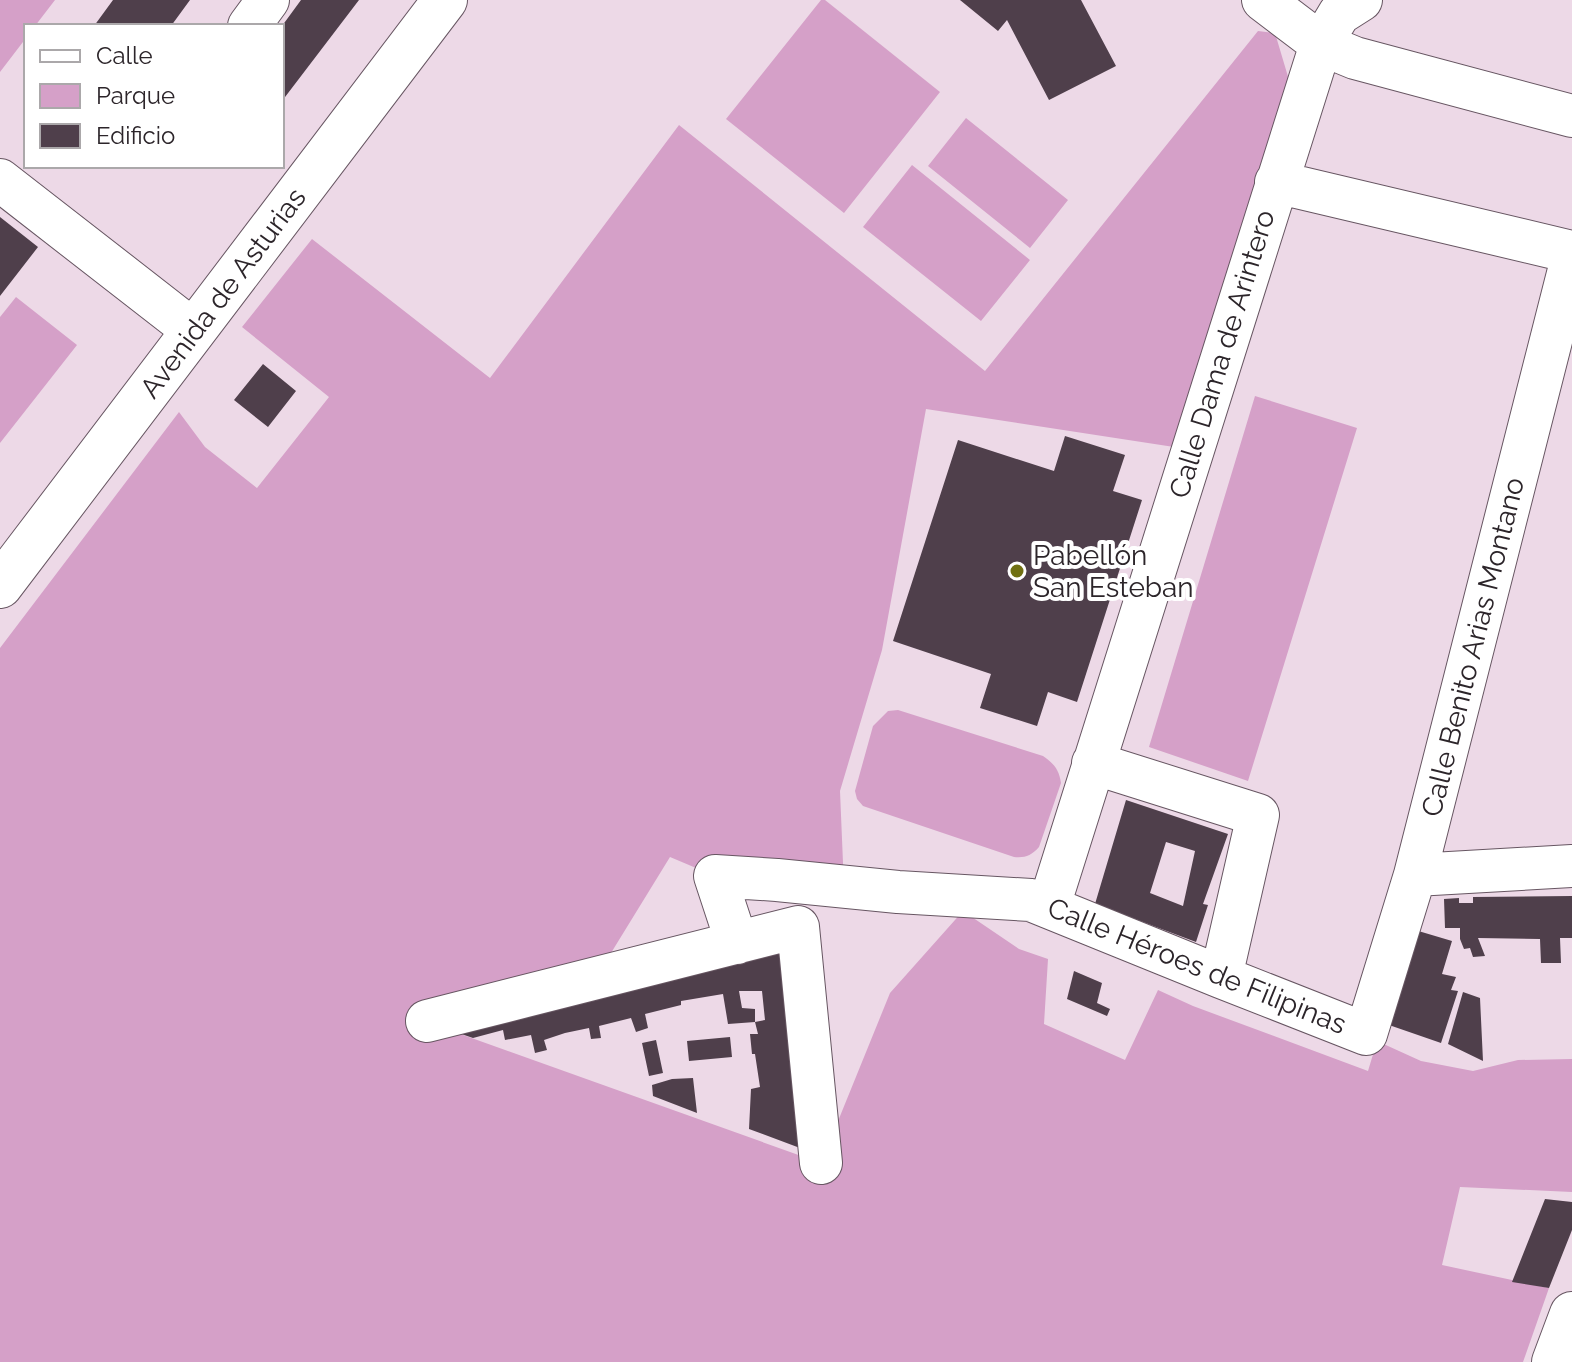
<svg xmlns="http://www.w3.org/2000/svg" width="1572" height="1362" viewBox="0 0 1572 1362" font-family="Raleway,sans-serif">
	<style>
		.green { fill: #d5a0c8 }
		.building { fill: #4f3f4b; fill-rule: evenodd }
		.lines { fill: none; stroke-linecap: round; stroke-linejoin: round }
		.minor-casing { stroke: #675662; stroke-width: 44 }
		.major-casing { stroke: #675662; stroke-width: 46 }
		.minor { stroke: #fff; stroke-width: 42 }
		.major { stroke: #fff; stroke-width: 44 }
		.poi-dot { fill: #707012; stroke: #fff; stroke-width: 3 }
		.labels { text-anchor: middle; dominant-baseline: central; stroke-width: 8; stroke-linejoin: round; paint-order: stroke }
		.street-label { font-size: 28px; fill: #2c252a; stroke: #fff }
		.poi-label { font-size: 28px; fill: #2c252a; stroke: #fff; text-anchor: start }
	</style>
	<rect width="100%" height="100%" fill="#edd9e7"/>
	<path class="green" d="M 0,0 L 55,0 L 35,26 L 26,26 L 26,38 L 0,72 Z
		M 821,0 L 825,0 L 940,92 L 844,213 L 726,119 Z
		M 1258,31 L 1275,33 L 1289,80 L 1174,447 L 926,409 L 882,650 L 840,791 L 844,887 L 715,876 L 670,857 L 595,979 L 438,1026 L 821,1163 L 890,993 L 963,911 L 1019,949 L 1048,959 L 1044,1024 L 1125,1060 L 1158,990 L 1193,1006 L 1368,1071 L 1377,1041 L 1421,1061 L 1473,1071 L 1518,1060 L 1572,1059 L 1572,1192 L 1460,1187 L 1442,1265 L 1549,1288 L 1523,1362 L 0,1362 L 0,648 L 179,412 L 205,447 L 257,488 L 329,397 L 242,327 L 312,239 L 490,378 L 679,125 L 985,371 Z
		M 966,118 L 1068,200 L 1030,248 L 928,166 Z
		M 912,165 L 1030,260 L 981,321 L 863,227 Z
		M 16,297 L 77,345 L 0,443 L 0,317 Z
		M 1255,396 L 1357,428 L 1248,781 L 1149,747 Z
		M 898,710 L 1043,756 C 1054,764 1059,769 1061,783 L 1039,847 C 1031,856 1025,858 1014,857 L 863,806 L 857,799 L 855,791 L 873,726 L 888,711 Z"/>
	<path class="building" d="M 113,0 L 190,0 L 171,26 L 94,26 Z
		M 301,0 L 359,0 L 282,101 L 282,26 Z
		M 960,0 L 1081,0 L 1116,66 L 1049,100 L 1007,20 L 998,31 Z
		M 0,217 L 38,247 L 0,296 Z
		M 263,364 L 296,391 L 268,427 L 234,400 Z
		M 1065,436 L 1125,455 L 1113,491 L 1142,500 L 1077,702 L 1048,692 L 1037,726 L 980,708 L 991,674 L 893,641 L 958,440 L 1054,471 Z
		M 1126,800 L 1228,834 L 1203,904 L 1208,905 L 1196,942 L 1095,904 ZM 1166,842 L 1195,851 L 1183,906 L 1150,893 Z
		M 1572,896 L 1572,938 L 1560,938 L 1561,963 L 1541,963 L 1540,939 L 1478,938 L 1485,956 L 1473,957 L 1470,948 L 1464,949 L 1460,939 L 1460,928 L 1445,928 L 1444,899 L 1459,898 L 1459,903 L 1473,903 L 1473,897 Z
		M 1415,930 L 1452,941 L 1442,974 L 1456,977 L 1451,990 L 1458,991 L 1441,1043 L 1389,1025 Z
		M 787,938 L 808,1151 L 749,1129 L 751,1089 L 760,1087 L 755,1054 L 752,1054 L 750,1034 L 758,1034 L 755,1022 L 765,1020 L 762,991 L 739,991 L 742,1008 L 755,1009 L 755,1022 L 728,1024 L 723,994 L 681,1001 L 681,1005 L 645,1014 L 648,1028 L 636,1032 L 631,1018 L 599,1026 L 601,1038 L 591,1039 L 589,1028 L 565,1033 L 544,1040 L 547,1050 L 535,1053 L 531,1035 L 505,1040 L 503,1030 L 473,1038 L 438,1026 Z
		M 1074,971 L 1102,983 L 1097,1003 L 1110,1009 L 1107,1016 L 1067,999 Z
		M 1463,992 L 1480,998 L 1483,1061 L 1448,1044 Z
		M 730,1037 L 732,1057 L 689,1061 L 687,1041 Z
		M 656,1040 L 663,1073 L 649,1076 L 642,1043 Z
		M 693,1078 L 697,1113 L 653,1096 L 652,1085 L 672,1079 Z
		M 1545,1199 L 1572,1202 L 1572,1230 L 1549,1288 L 1512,1282 Z"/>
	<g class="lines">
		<g class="minor-casing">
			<path id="minor" d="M 1263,0 L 1321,44 L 1355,58 L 1572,116
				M 249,26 L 268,0
				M 0,180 L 194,331
				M 1276,182 L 1572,252
				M 1093,763 L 1258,815 L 1221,977
				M 1415,875 L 1572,866
				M 1049,906 L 1321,44 L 1339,14 L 1361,0
				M 737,943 L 715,876 L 777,880 L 898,892 L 1031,900 L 1221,977 L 1366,1034 L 1415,875 L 1572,258
				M 427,1021 L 798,927 L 821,1163"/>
		</g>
		<g class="major-casing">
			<path id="major" d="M 0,586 L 445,0
				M 1554,1362 L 1572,1314"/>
		</g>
		<use href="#minor" class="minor"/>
		<use href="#major" class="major"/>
	</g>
	<circle class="poi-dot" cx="1017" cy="571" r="8"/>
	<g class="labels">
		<g class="street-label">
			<text transform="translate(223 293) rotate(-53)">Avenida de Asturias</text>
			<text transform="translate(1222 354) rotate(-73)">Calle Dama de Arintero</text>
			<text transform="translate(1473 647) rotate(-76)">Calle Benito Arias Montano</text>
			<text transform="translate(1197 966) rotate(22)">Calle Héroes de Filipinas</text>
		</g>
		<g class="poi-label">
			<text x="1033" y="555">Pabellón<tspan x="1033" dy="32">San Esteban</tspan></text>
		</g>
	</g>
	<rect x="24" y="24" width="260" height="144" fill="#ffffff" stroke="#aba8aa" stroke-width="2"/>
	<rect x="40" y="50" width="40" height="12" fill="#ffffff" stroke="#aba8aa" stroke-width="2"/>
	<text x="96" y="64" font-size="24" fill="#2c252a">Calle</text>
	<rect x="40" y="84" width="40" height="24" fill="#d5a0c8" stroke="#aba8aa" stroke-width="2"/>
	<text x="96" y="104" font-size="24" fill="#2c252a">Parque</text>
	<rect x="40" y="124" width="40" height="24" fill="#4f3f4b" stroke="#aba8aa" stroke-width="2"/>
	<text x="96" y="144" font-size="24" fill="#2c252a">Edificio</text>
</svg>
